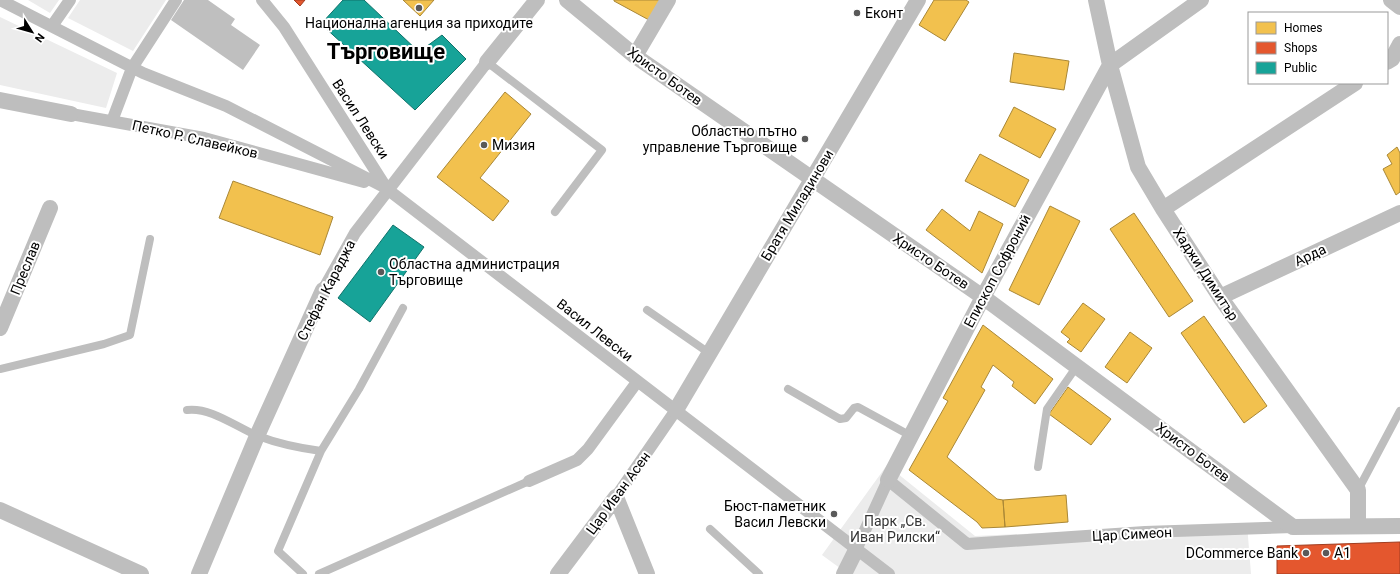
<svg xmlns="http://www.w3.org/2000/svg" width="1400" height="574" viewBox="0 0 1400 574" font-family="Roboto,sans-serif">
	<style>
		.green { fill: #ececec }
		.water { fill: #bfbfbf }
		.homes { fill: #f2c14e; stroke: #a98737 }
		.shops { fill: #e4572e; stroke: #a03d20 }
		.public { fill: #17a398; stroke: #10726a }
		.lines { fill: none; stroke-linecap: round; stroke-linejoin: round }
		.service { stroke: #bebebe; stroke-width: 8 }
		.pedestrian { stroke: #bebebe; stroke-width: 12 }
		.minor { stroke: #bebebe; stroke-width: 16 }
		.poi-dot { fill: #595959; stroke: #fff; stroke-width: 1.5 }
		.labels { text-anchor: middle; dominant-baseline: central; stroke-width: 4; stroke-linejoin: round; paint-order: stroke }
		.poi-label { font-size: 14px; fill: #000; stroke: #fff; text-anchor: start }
		.street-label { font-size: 14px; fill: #000; stroke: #fff }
		.park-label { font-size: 14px; fill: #333; stroke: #fff }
		.town-label { font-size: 22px; font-weight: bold; fill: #000; stroke: #fff }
	</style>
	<rect width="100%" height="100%" fill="#fff"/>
	<path class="green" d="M 28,0 L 59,0 L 50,13 Z
		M 80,0 L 166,0 L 133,51 L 68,18 Z
		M 0,17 L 117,73 L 106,108 L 0,85 Z
		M 887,465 L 975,536 L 1247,524 L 1251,574 L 848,574 L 822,555 Z"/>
	<path class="water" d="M 184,0 L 208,0 L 235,19 L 231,25 L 260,45 L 243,70 L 171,20 Z"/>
	<path class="homes" d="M 403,0 L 434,0 L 420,16 Z
		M 614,0 L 660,0 L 649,20 L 614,1 Z
		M 934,0 L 966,0 L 969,2 L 945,41 L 919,25 Z
		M 1014,53 L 1069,61 L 1064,90 L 1010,82 Z
		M 505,92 L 531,114 L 480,178 L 509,201 L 493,221 L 437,177 Z
		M 1014,107 L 1056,129 L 1040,158 L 999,136 Z
		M 1397,147 L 1400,153 L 1400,192 L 1396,195 L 1383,169 L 1392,164 L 1387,155 Z
		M 980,154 L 1029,180 L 1015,207 L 965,181 Z
		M 233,181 L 333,217 L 320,255 L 219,218 Z
		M 1050,206 L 1080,221 L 1039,305 L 1009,290 Z
		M 942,209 L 970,231 L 979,211 L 1003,224 L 982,273 L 926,230 Z
		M 1134,213 L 1193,301 L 1169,317 L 1110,229 Z
		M 1083,303 L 1105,319 L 1081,352 L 1067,342 L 1070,339 L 1061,332 Z
		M 1204,316 L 1267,406 L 1244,423 L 1181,333 Z
		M 983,325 L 1053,379 L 1035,404 L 1012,386 L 1014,382 L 993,365 L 981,387 L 985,390 L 947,457 L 997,499 L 1003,500 L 1005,527 L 982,528 L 977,522 L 909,470 L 948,401 L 943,398 Z
		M 1130,332 L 1152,348 L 1127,383 L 1105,367 Z
		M 1068,387 L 1111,419 L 1091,445 L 1049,414 Z
		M 1066,495 L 1068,522 L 1005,527 L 1003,500 Z"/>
	<path class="shops" d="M 294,0 L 305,0 L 300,6 Z
		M 1400,542 L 1400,574 L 1277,574 L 1277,546 Z"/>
	<path class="public" d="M 343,0 L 364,0 L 419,52 L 442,35 L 466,59 L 415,110 L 321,24 Z
		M 393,225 L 424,247 L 370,322 L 338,298 Z"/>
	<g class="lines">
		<path class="service" d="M 487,62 L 602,150 L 555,212
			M 647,310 L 709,353
			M 0,369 L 104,344 L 130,335 L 150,239
			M 788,389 L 840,419 L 846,418 L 854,408 L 858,407 L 911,436
			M 187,410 C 211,407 236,427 258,436 C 279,444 299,448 321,451
			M 1038,467 L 1047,409 L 1077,366
			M 1358,490 L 1400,411
			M 710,529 L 759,574
			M 303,574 L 278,551 L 321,451 L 359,389 L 403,308
			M 319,574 L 529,481"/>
		<path class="pedestrian" d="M 0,0 L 143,73 L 226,106 L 386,188
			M 262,0 L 284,27 L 387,189 L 889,574
			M 52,26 L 70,0
			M 71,114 L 204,138 L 364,182
			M 112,121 L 132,68 L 176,0
			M 323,290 L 355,233 L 487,62
			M 529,481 L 577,460 L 588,449 L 637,382
			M 616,497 L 676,410
			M 856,550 L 888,480 L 967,544 L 1145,532 L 1293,527"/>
		<path class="minor" d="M 567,0 L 635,56 L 983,297 L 1293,527 L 1400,526
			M 1096,0 L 1110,65 L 1138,167 L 1163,209 L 1220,297 L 1358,490 L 1358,526
			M 1391,0 L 1400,7
			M 635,56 L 668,0
			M 487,62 L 537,0
			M 1387,62 L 1392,59 L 1400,44
			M 0,100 L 71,114
			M 1163,209 L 1355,83
			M 1220,297 L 1400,213
			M 0,328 L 50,208
			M 676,410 L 918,0
			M 888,480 L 983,297 L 1110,65 L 1201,0
			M 616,497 L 647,574
			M 0,510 L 141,574
			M 199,574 L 257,436 L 323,290
			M 558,574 L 616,497
			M 844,574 L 856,550"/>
	</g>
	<g class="poi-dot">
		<circle cx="419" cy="8" r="4"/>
		<circle cx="857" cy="13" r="4"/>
		<circle cx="805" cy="139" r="4"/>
		<circle cx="484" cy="145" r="4"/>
		<circle cx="381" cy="272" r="4"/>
		<circle cx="834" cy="514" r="4"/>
		<circle cx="1306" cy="553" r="4"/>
		<circle cx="1326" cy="553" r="4"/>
	</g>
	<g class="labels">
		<g class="poi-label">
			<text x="865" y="13">Еконт</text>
			<text x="419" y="23" text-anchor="middle">Национална агенция за приходите</text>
			<text x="797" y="131" text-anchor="end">Областно пътно<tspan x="797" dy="16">управление Търговище</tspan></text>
			<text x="492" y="145">Мизия</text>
			<text x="389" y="264">Областна администрация<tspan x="389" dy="16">Търговище</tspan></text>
			<text x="826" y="506" text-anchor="end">Бюст-паметник<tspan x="826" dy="16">Васил Левски</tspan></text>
			<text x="1298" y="553" text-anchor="end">DCommerce Bank</text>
			<text x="1334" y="553">A1</text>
		</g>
		<g class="street-label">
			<text transform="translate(665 76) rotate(36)">Христо Ботев</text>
			<text transform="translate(361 119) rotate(57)">Васил Левски</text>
			<text transform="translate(195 139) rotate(13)">Петко Р. Славейков</text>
			<text transform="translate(797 205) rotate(-59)">Братя Миладинови</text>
			<text transform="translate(1310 255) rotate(-25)">Арда</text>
			<text transform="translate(931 261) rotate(34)">Христо Ботев</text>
			<text transform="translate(25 268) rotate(-68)">Преслав</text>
			<text transform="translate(997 271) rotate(-62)">Епископ Софроний</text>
			<text transform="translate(1206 274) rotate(57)">Хаджи Димитър</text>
			<text transform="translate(326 290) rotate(-63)">Стефан Караджа</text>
			<text transform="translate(595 330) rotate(38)">Васил Левски</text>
			<text transform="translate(1193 452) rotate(37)">Христо Ботев</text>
			<text transform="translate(618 493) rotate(-54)">Цар Иван Асен</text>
			<text transform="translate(1132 534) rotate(-3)">Цар Симеон</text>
		</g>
		<g class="park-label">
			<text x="895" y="521">Парк „Св.<tspan x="895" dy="16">Иван Рилски“</tspan></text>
		</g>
		<g class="town-label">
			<text x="386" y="51">Търговище</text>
		</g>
	</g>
	<rect x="1248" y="12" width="140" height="72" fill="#ffffff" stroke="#999999"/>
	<rect x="1256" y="22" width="20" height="12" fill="#f2c14e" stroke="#999999"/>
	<text x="1284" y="32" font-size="12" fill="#000000">Homes</text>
	<rect x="1256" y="42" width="20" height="12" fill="#e4572e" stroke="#999999"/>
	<text x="1284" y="52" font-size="12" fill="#000000">Shops</text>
	<rect x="1256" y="62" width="20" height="12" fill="#17a398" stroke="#999999"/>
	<text x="1284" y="72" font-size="12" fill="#000000">Public</text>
	<g transform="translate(32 32) rotate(127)" stroke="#ffffff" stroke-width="3" paint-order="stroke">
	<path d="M0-3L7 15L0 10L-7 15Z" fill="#000000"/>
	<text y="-6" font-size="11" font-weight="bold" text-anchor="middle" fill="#000000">N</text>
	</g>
</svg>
